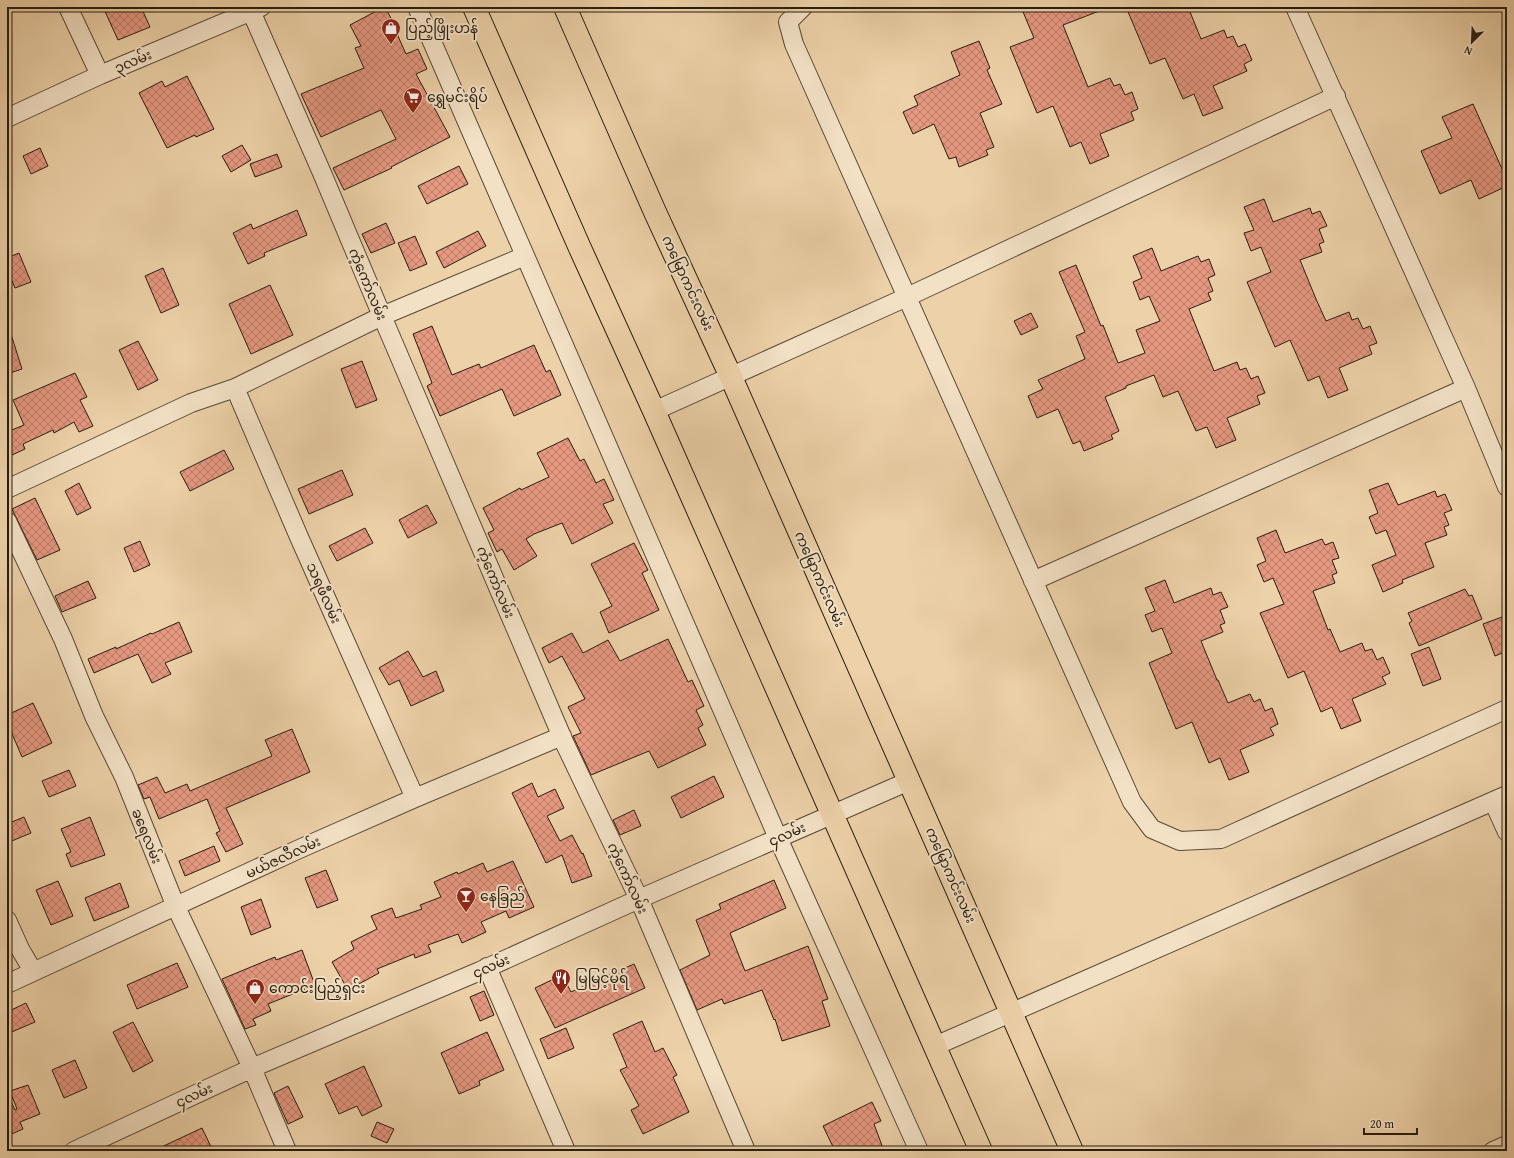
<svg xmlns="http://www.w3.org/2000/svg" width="1514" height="1158" viewBox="0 0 1514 1158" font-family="'Gentium Book Plus','Noto Sans Myanmar',serif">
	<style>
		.building { fill: url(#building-cross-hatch); stroke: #271d11 }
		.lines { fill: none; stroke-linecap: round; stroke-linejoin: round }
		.minor-casing { stroke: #584a37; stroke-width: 20 }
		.major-casing { stroke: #271d11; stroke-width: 24 }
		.minor { stroke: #f3e1c6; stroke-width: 18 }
		.major { stroke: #edd1a8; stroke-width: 22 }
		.labels { text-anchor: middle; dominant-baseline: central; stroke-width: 4; stroke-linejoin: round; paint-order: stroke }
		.poi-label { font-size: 14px; fill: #271d11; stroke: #f3e1c6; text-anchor: start }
		.street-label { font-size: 14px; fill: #271d11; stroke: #f3e1c6 }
	</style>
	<defs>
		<pattern id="building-cross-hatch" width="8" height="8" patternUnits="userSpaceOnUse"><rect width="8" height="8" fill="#e69881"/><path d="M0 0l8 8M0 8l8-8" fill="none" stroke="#ba7b68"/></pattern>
	</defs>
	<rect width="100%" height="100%" fill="#edd1a8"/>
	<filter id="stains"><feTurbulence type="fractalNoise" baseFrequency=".005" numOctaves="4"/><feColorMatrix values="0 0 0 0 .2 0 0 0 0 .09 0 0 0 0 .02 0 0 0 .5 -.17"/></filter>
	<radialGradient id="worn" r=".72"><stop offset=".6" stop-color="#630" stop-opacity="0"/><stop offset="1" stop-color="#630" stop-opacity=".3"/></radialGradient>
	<path class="building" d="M 103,7 L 141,7 L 150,27 L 118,40 Z
		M 384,7 L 385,7 L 394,24 L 393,25 L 406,54 L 418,49 L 427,69 L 416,74 L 450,137 L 391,167 L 392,168 L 344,190 L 333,168 L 396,139 L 381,110 L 321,137 L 301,94 L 364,68 L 355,48 L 361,46 L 350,25 Z
		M 1021,7 L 1107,7 L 1107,8 L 1063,25 L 1088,87 L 1110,78 L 1114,86 L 1120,84 L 1125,95 L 1132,92 L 1138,109 L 1131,112 L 1134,120 L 1100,134 L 1109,156 L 1090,164 L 1081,142 L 1070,147 L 1053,106 L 1037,113 L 1010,47 L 1034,38 Z
		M 1126,7 L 1188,7 L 1201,39 L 1224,30 L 1227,38 L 1233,36 L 1238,47 L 1245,44 L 1252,60 L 1244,64 L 1247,71 L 1213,86 L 1223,108 L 1203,116 L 1194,94 L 1183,99 L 1165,58 L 1150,64 Z
		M 979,41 L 990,68 L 987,70 L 1002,104 L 980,113 L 994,147 L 986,150 L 988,155 L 959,167 L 956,157 L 949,159 L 934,124 L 913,134 L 903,112 L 918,105 L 914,96 L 960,75 L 951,52 Z
		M 187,76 L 214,129 L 196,137 L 195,135 L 167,148 L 139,93 L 162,81 L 165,87 Z
		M 1473,104 L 1507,180 L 1507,186 L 1479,199 L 1471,180 L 1440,194 L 1421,151 L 1452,138 L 1442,117 Z
		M 242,145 L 251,160 L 231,172 L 222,156 Z
		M 40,148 L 48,166 L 31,174 L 23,156 Z
		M 277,154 L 282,167 L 255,177 L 250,164 Z
		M 459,166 L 468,184 L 427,204 L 418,186 Z
		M 1264,199 L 1273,222 L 1310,208 L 1312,214 L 1320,211 L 1327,226 L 1319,229 L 1324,242 L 1319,244 L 1322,252 L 1300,260 L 1316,299 L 1326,321 L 1349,312 L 1352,320 L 1358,318 L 1363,329 L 1370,326 L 1377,343 L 1369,346 L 1372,354 L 1339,368 L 1348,390 L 1328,398 L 1319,376 L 1308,381 L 1290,340 L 1275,347 L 1247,282 L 1271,272 L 1261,247 L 1251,251 L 1244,233 L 1254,230 L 1244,207 Z
		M 297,210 L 307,235 L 264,253 L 265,256 L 248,264 L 233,233 L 251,224 L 253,229 Z
		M 386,223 L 395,243 L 371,253 L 362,234 Z
		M 478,231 L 486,246 L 444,268 L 436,252 Z
		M 415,236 L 427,264 L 410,271 L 398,243 Z
		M 1152,248 L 1161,271 L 1198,256 L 1201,262 L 1209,259 L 1215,275 L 1208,278 L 1213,291 L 1208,293 L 1211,300 L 1189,309 L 1214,371 L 1237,362 L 1240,370 L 1246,368 L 1251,379 L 1258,376 L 1265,393 L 1257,396 L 1260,404 L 1227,418 L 1236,440 L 1216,448 L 1207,427 L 1196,431 L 1178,391 L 1163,397 L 1154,375 L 1126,386 L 1126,388 L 1105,397 L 1119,431 L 1111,435 L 1113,439 L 1084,451 L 1080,441 L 1073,444 L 1058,409 L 1037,418 L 1028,396 L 1043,389 L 1038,380 L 1085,359 L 1076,336 L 1085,332 L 1059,272 L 1076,265 L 1101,326 L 1103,325 L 1118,363 L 1145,353 L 1136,330 L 1160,321 L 1149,296 L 1140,300 L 1133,282 L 1142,278 L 1133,256 Z
		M 19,253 L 31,282 L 15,288 L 7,269 L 7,258 Z
		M 163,268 L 179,305 L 161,313 L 145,276 Z
		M 270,285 L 293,335 L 251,354 L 229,304 Z
		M 1031,313 L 1038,327 L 1021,335 L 1014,321 Z
		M 432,326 L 452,375 L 479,364 L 481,368 L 534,345 L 546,372 L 550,370 L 561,395 L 514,416 L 502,389 L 440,416 L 427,386 L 432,383 L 413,334 Z
		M 10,331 L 22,369 L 7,374 L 7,332 Z
		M 138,341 L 158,380 L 138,390 L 119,350 Z
		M 362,361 L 377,400 L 356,408 L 341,369 Z
		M 75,373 L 87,397 L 80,400 L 93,426 L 79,432 L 74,422 L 54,433 L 53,430 L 23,444 L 25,449 L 12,455 L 7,444 L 7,432 L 24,425 L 13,400 Z
		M 568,438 L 580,461 L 584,459 L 596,483 L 604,479 L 614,500 L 603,504 L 613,523 L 572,544 L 562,523 L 534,534 L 526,539 L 537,556 L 514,570 L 502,549 L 497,552 L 488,533 L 494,530 L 483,508 L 520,488 L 521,490 L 549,477 L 537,453 Z
		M 224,450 L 234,469 L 190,491 L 180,472 Z
		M 342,470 L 353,495 L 309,514 L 298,489 Z
		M 79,483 L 91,508 L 77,515 L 65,491 Z
		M 1388,483 L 1398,505 L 1435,491 L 1437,497 L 1445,494 L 1452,510 L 1444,513 L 1449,525 L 1444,527 L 1447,535 L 1425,543 L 1434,567 L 1402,580 L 1403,583 L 1383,592 L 1372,565 L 1396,555 L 1386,530 L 1376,534 L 1369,517 L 1378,513 L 1369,490 Z
		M 35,498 L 60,550 L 37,560 L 12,509 Z
		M 427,505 L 437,523 L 408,538 L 399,520 Z
		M 365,528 L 373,543 L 337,561 L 329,546 Z
		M 1276,530 L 1285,553 L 1322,539 L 1325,545 L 1333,542 L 1339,558 L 1332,560 L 1337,573 L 1332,575 L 1335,583 L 1313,591 L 1328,630 L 1330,629 L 1340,652 L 1362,643 L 1365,651 L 1372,649 L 1377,660 L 1383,657 L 1390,673 L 1382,677 L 1386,684 L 1352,699 L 1361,721 L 1341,729 L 1332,707 L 1321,712 L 1304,671 L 1288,678 L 1260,613 L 1284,604 L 1273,578 L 1264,582 L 1257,565 L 1266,561 L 1257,538 Z
		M 140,541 L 150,565 L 134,572 L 124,548 Z
		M 634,543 L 648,570 L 642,573 L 659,610 L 609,633 L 600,612 L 612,606 L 591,564 Z
		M 1165,580 L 1174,603 L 1211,588 L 1213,595 L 1221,592 L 1228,607 L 1220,610 L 1225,623 L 1220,625 L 1223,632 L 1201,641 L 1217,680 L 1218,680 L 1228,703 L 1250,694 L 1254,702 L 1260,699 L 1265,711 L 1272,708 L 1278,724 L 1270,728 L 1274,735 L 1240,750 L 1249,772 L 1229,780 L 1220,758 L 1209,763 L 1192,722 L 1176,729 L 1149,663 L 1172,653 L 1162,628 L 1152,632 L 1145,615 L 1155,611 L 1145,588 Z
		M 88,581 L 96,598 L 62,612 L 55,596 Z
		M 1465,589 L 1469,596 L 1472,595 L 1482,619 L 1419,646 L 1409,623 L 1412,621 L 1408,613 Z
		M 1502,617 L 1507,631 L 1507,651 L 1495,656 L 1483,624 Z
		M 179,622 L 192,652 L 165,663 L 171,674 L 152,683 L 138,654 L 94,673 L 88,659 L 116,647 L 116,649 L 151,633 L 152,634 Z
		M 572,633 L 583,653 L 608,640 L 620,661 L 668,639 L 688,682 L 692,680 L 704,706 L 696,710 L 703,725 L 698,728 L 706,745 L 658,768 L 649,751 L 591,775 L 573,736 L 581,733 L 568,707 L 585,699 L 562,656 L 549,663 L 542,648 Z
		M 1429,647 L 1441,679 L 1423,686 L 1411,654 Z
		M 408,651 L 423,677 L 436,671 L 444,691 L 411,706 L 399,680 L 389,685 L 379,668 Z
		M 33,703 L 52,743 L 22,757 L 7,722 L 7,715 Z
		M 292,729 L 310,772 L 226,808 L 243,844 L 226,852 L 216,833 L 220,831 L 207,799 L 159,819 L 150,797 L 144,799 L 138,785 L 157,777 L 165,793 L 187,784 L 190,791 L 272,756 L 265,740 Z
		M 69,770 L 76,786 L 49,797 L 42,781 Z
		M 714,776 L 724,797 L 681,818 L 671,797 Z
		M 532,783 L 538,797 L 555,789 L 564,808 L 547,816 L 560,841 L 572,835 L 582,854 L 583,853 L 592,876 L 572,883 L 562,855 L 546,863 L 512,793 Z
		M 634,810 L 641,826 L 620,835 L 613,820 Z
		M 24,817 L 31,833 L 7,843 L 7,824 Z
		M 90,817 L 105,855 L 71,867 L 66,854 L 71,852 L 61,829 Z
		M 214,846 L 220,861 L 185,876 L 179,861 Z
		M 513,861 L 534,907 L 509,918 L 506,911 L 481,922 L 486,932 L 462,943 L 458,934 L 428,945 L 431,952 L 415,958 L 414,954 L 377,969 L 379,973 L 348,990 L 332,962 L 354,949 L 351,942 L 377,929 L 371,916 L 392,908 L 396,918 L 422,909 L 420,905 L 441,897 L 434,882 L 457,872 L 458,874 L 483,863 L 487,872 Z
		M 326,870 L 338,900 L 317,908 L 305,878 Z
		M 774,880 L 786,908 L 730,933 L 745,971 L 808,946 L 828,999 L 822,1001 L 830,1026 L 782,1041 L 775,1019 L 774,1020 L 762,990 L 724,1004 L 722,999 L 697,1010 L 680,970 L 710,955 L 696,920 L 721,909 L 719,904 Z
		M 58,881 L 73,916 L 51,925 L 36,890 Z
		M 120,883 L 129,907 L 94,921 L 85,898 Z
		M 261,899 L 271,927 L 251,935 L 241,907 Z
		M 302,950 L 315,985 L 268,1004 L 271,1011 L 253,1019 L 256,1025 L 245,1029 L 222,979 L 275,957 L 276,960 Z
		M 177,963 L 188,987 L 137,1009 L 127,985 Z
		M 634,964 L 645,988 L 555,1028 L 535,988 L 562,975 L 571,992 Z
		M 484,991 L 494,1015 L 480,1021 L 470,997 Z
		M 26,1003 L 35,1022 L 7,1034 L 7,1012 Z
		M 642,1021 L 655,1052 L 663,1048 L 677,1075 L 673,1077 L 689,1112 L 643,1134 L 631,1110 L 639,1106 L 620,1070 L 627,1067 L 613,1034 Z
		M 133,1022 L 153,1061 L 133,1072 L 113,1032 Z
		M 566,1028 L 574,1048 L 548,1059 L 540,1039 Z
		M 487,1032 L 504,1070 L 479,1081 L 480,1085 L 459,1094 L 441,1053 Z
		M 75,1060 L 87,1088 L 64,1098 L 52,1070 Z
		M 364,1066 L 382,1106 L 362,1116 L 357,1106 L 339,1114 L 325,1084 Z
		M 28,1085 L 40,1114 L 20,1122 L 23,1129 L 7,1136 L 7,1093 L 15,1110 L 17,1109 L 10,1091 Z
		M 288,1086 L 303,1117 L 288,1124 L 274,1093 Z
		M 872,1102 L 881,1121 L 874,1124 L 884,1151 L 835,1151 L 823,1126 Z
		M 377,1122 L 394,1129 L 387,1143 L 371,1136 Z
		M 202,1128 L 213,1151 L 153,1151 Z"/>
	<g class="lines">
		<g class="minor-casing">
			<path id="minor" d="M 68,7 L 100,75
				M 417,7 L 778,838 L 919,1151
				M 803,7 L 788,22 L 794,44 L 1132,802 L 1152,829 L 1180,841 L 1221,839 L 1507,709
				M 1295,7 L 1466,388 L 1507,487
				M 251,11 L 322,173 L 382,316 L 565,744 L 639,899 L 746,1151
				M 7,118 L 100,75 L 261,7
				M 235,388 L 299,537 L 415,798
				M 654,411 L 907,297 L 1336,96
				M 7,489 L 191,403 L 235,388 L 382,316 L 525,256
				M 7,521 L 63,639 L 94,716 L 124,777 L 176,907 L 252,1068 L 287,1151
				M 1033,581 L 1466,388
				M 1493,801 L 1507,832
				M 7,920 L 20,949 L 33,971
				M 487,967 L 566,1151
				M 7,984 L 297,850 L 415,798 L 562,736
				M 935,1046 L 1507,795
				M 74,1151 L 252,1068 L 480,971 L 639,899 L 909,781
				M 1493,1151 L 1507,1145"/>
		</g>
		<g class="major-casing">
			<path id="major" d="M 474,7 L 579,246 L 654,411 L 981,1151
				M 565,7 L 655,212 L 731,377 L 1072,1151"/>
		</g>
		<use href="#minor" class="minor"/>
		<use href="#major" class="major"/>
	</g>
	<defs>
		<g id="shop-pin" transform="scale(1)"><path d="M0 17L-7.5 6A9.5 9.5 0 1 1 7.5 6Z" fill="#8f2418" stroke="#f3e1c6"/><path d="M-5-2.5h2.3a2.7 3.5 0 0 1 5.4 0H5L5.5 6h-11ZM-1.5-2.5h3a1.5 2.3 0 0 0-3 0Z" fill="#fff"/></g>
		<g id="supermarket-pin" transform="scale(1)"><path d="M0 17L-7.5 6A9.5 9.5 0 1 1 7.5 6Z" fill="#8f2418" stroke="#f3e1c6"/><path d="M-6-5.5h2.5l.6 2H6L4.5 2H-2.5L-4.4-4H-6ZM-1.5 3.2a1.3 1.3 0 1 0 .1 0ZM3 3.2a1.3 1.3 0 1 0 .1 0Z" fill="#fff"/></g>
		<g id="bar-pin" transform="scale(1)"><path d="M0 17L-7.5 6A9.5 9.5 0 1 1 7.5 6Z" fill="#8f2418" stroke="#f3e1c6"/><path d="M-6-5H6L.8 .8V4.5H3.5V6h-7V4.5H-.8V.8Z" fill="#fff"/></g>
		<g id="restaurant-pin" transform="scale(1)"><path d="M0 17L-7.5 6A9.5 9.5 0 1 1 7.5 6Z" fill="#8f2418" stroke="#f3e1c6"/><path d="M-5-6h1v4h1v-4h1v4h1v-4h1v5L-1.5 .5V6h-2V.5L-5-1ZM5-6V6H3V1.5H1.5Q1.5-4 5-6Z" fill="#fff"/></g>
	</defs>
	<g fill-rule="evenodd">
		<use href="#shop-pin" x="391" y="28"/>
		<use href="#supermarket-pin" x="413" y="97"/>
		<use href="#bar-pin" x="466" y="896"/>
		<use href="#restaurant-pin" x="561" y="978"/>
		<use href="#shop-pin" x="255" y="988"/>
	</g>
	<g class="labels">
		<g class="poi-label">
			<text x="405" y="28">ပြည့်ဖြိုးဟန်</text>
			<text x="427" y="97">ရွှေမင်းရိပ်</text>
			<text x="480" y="896">နေခြည်</text>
			<text x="575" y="978">မြမြင့်မိုရ်</text>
			<text x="269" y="988">ကောင်းပြည့်ရှင်း</text>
		</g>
		<g class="street-label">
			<text transform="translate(133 61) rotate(-23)">၃လမ်း</text>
			<text transform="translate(688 283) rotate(65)">ကမြောကင်းလမ်း</text>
			<text transform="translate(368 284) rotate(67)">ကံ့ကော်လမ်း</text>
			<text transform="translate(820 579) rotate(66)">ကမြောကင်းလမ်း</text>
			<text transform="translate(496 582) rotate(67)">ကံ့ကော်လမ်း</text>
			<text transform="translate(324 593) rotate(66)">သရဖီလမ်း</text>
			<text transform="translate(787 834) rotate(-24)">၄လမ်း</text>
			<text transform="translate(147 836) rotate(68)">ခရေလမ်း</text>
			<text transform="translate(283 857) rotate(-25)">မယ်ဇလီလမ်း</text>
			<text transform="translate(951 875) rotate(66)">ကမြောကင်းလမ်း</text>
			<text transform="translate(628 878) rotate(65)">ကံ့ကော်လမ်း</text>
			<text transform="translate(491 966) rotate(-24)">၄လမ်း</text>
			<text transform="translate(194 1095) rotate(-25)">၄လမ်း</text>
		</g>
	</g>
	<rect width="1514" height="1158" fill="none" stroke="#edd1a8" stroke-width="24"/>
	<rect x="8" y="8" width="1498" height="1142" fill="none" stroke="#271d11" stroke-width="2"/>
	<rect x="12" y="12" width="1490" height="1134" fill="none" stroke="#271d11"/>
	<g transform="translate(1472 42) rotate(204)" stroke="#f3e1c6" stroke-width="3" paint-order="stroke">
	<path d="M0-3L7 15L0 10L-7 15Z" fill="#271d11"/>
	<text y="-6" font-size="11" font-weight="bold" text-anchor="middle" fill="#271d11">N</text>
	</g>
	<path d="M1364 1128v6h53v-6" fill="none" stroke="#271d11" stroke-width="2"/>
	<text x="1370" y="1128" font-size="12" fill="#271d11" stroke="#f3e1c6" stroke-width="3" paint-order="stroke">20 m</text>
	<rect width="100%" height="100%" filter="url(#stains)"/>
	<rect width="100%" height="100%" fill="url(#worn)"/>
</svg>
